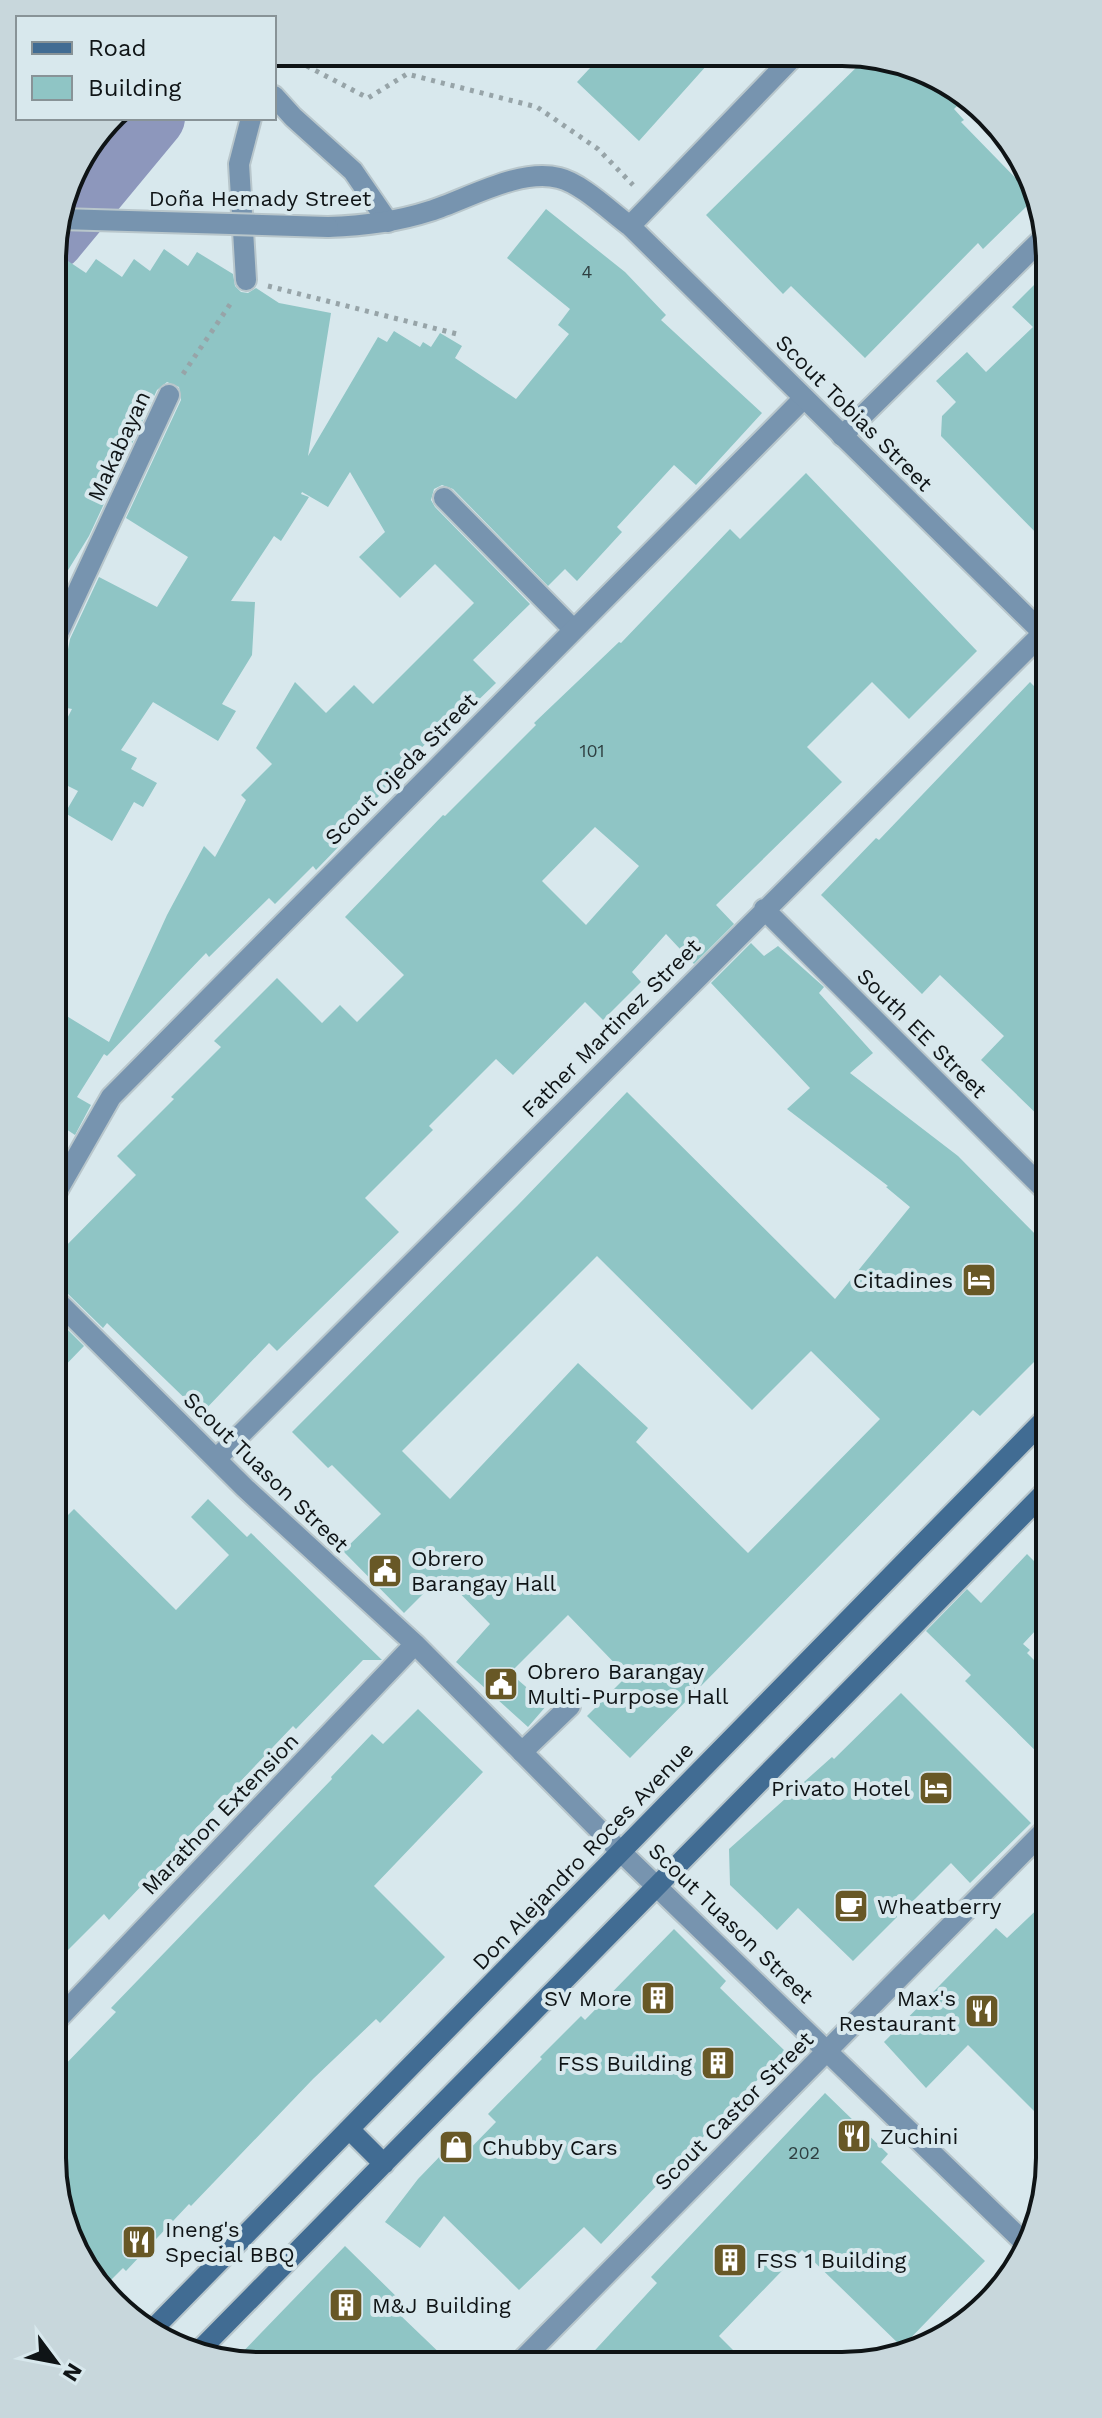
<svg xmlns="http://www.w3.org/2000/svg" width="1102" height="2418" viewBox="0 0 1102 2418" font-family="'Work Sans',sans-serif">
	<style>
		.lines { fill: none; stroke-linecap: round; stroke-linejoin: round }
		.river { stroke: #8d97bc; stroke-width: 60 }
		.building { fill: #8fc5c5; fill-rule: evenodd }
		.service-casing { stroke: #b8c6cb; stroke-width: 24 }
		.minor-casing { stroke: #b8c6cb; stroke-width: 24 }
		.tertiary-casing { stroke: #b8c6cb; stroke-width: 24 }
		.secondary-casing { stroke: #b8c6cb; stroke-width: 24 }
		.path { stroke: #97a4a8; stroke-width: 5; stroke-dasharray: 4 6; stroke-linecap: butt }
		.service { stroke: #7794af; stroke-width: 20 }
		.minor { stroke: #7794af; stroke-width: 20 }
		.tertiary { stroke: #7794af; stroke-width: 20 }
		.secondary { stroke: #416c93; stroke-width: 20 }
		.tertiary-bridge-casing { stroke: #b8c6cb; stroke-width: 24; stroke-linecap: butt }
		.tertiary-bridge { stroke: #7794af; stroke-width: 20 }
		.labels { text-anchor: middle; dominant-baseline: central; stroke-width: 8; stroke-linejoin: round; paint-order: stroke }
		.number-label { font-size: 18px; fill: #2f4042 }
		.street-label { font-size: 22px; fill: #0f1416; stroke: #d8e8ed }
		.poi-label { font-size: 22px; fill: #0f1416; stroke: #d8e8ed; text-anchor: start }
		.rim { fill: none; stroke: #0f1416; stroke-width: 4 }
	</style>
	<rect width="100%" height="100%" fill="#d8e8ed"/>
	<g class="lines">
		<path class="river" d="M 54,240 L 155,118"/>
	</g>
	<path class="building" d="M 603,54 L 630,54 L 716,55 L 639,141 L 577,82 Z
		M 868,56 L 882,56 L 966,97 L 954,109 L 964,120 L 961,122 L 1035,198 L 983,249 L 978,243 L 865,358 L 791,286 L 783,294 L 706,215 Z
		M 546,209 L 625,272 L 666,315 L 661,320 L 762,413 L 696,485 L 674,465 L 617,527 L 622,532 L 577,581 L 565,569 L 548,586 L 453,489 L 442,485 L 434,489 L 431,500 L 435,507 L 530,604 L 473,660 L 496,683 L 439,738 L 435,734 L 391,779 L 394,781 L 340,835 L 345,840 L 316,870 L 313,866 L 275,904 L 269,898 L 209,957 L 206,953 L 107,1056 L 104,1054 L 77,1097 L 91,1105 L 75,1135 L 60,1125 L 56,1132 L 55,1031 L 65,1015 L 109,1042 L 167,915 L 204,846 L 215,857 L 246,800 L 241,795 L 272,764 L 256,748 L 295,682 L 326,713 L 354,685 L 373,704 L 474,603 L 435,564 L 400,598 L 359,557 L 385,532 L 350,472 L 328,507 L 302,492 L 301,494 L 309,497 L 281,541 L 274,536 L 231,601 L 255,602 L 252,655 L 222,704 L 236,711 L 218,741 L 153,702 L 121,750 L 137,758 L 131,769 L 157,783 L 143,807 L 134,802 L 112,841 L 65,813 L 78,791 L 54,779 L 54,744 L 72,709 L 57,706 L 70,639 L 99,577 L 157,607 L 188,557 L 126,518 L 181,400 L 179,387 L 167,382 L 157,390 L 89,536 L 54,593 L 53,272 L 62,257 L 86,273 L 96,259 L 122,277 L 134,259 L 150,271 L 164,249 L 188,266 L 197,252 L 233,274 L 235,286 L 241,292 L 248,293 L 256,288 L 279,303 L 331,313 L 308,456 L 378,337 L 387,342 L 394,331 L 420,347 L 423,342 L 431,347 L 440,333 L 462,346 L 455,358 L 516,399 L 569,334 L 558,325 L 570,309 L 507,258 Z
		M 1043,276 L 1044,422 L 1044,541 L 941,436 L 942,416 L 956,402 L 936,381 L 967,352 L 986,372 L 1033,327 L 1012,307 Z
		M 806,473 L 977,651 L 909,719 L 872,682 L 807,747 L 842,782 L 716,905 L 734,924 L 694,964 L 666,934 L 632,972 L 641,982 L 603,1020 L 585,1002 L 513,1075 L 496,1059 L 429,1126 L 433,1130 L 365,1198 L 399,1232 L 277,1351 L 269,1343 L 201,1414 L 107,1323 L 103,1328 L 65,1291 L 56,1287 L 56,1256 L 136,1175 L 117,1156 L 174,1099 L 171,1097 L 221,1047 L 214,1041 L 277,978 L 322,1023 L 340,1005 L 357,1022 L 404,975 L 345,917 L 443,815 L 445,816 L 536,725 L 534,723 L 619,642 L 621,643 L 730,529 L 740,539 ZM 595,827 L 639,866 L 586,925 L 542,881 Z
		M 1030,682 L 1044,696 L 1046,1123 L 981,1060 L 1004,1036 L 940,975 L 922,994 L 821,895 L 876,838 L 879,840 Z
		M 751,943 L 764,956 L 778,946 L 824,987 L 819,993 L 873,1053 L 850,1073 L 958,1156 L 1046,1245 L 1047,1349 L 980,1416 L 973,1410 L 630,1758 L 587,1716 L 627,1676 L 568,1615 L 510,1673 L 547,1705 L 528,1727 L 456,1662 L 490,1624 L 442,1575 L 404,1613 L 343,1551 L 381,1514 L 332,1465 L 328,1468 L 292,1432 L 519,1204 L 627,1092 L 835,1299 L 910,1207 L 886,1187 L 888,1186 L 787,1109 L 810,1088 L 711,983 ZM 597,1256 L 752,1410 L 811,1351 L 880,1419 L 748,1553 L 636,1442 L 648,1428 L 578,1363 L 450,1499 L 402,1451 Z
		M 56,1318 L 84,1346 L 56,1375 Z
		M 208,1499 L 247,1537 L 251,1533 L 382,1660 L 363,1660 L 296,1729 L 293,1726 L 109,1920 L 104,1914 L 58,1960 L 57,1526 L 74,1509 L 176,1610 L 229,1555 L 191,1517 Z
		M 1027,1554 L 1047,1574 L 1048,1617 L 1023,1644 L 1030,1650 L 1027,1653 L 1048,1674 L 1048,1763 L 965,1681 L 971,1675 L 926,1631 L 967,1589 L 981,1603 Z
		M 901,1693 L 1031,1823 L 970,1883 L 951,1863 L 853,1961 L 798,1908 L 777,1930 L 730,1885 L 729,1849 L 832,1757 L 834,1759 Z
		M 418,1709 L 483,1772 L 374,1886 L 445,1957 L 380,2023 L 376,2019 L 313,2079 L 191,2206 L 189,2204 L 126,2271 L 123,2268 L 105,2286 L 59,2212 L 59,2071 L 116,2012 L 111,2008 L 332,1779 L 331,1777 L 372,1734 L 383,1744 Z
		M 1049,1898 L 1049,2126 L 968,2045 L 926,2088 L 884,2042 L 996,1928 L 1007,1938 Z
		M 674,1929 L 726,1981 L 720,1988 L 785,2051 L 601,2244 L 584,2227 L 519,2290 L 444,2216 L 420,2248 L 385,2222 L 418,2179 L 446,2150 L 458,2161 L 496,2122 L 488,2114 L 542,2059 L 540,2057 L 581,2016 L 585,2020 Z
		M 825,2093 L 888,2154 L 881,2162 L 985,2261 L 902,2347 L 802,2250 L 719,2336 L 743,2360 L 586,2360 L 657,2283 L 651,2277 Z
		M 345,2246 L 406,2306 L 399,2314 L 448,2361 L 233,2362 Z"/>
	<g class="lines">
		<g class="service-casing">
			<path id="service" d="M 444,498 L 573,629
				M 522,1752 L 570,1706"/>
		</g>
		<g class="minor-casing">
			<path id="minor" d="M 274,96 L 293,117 L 353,171 L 388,222
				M 246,280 L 239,164 L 251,118
				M 842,436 L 1043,238
				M 54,642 L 169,395
				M 764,909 L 1046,1191
				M 56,1193 L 111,1097 L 804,398
				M 56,1300 L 245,1488 L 415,1644 L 621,1852 L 1029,2247
				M 216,1459 L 1043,633
				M 59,2018 L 415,1644
				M 986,2303 L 1007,2282
				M 521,2361 L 1048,1827"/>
		</g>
		<g class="tertiary-casing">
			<path id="tertiary" d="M 630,226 L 795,55
				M 328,227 C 363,226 396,222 430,211 C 468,199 519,168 559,178 C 581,183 611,212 630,226 L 1044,634"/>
		</g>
		<g class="secondary-casing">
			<path id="secondary" d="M 349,2129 L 384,2164
				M 153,2329 L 1047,1417
				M 198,2352 L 1047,1490"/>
		</g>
		<path class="path" d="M 280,52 L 368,98 L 407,74 L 537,107 L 598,149 L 633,185
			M 268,286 L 461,335
			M 183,374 L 233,300"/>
		<use href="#service" class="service"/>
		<use href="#minor" class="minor"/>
		<use href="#tertiary" class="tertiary"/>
		<use href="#secondary" class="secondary"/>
		<g class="tertiary-bridge-casing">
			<path id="tertiary-bridge" d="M 60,219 L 328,227"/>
		</g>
		<use href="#tertiary-bridge" class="tertiary-bridge"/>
	</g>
	<defs>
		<g id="hotel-square" transform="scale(1.8)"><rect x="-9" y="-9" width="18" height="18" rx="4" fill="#685826" stroke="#d8e8ed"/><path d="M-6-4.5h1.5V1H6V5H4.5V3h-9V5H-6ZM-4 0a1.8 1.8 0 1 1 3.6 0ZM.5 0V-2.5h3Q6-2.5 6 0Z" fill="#fff"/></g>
		<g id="civic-square" transform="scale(1.8)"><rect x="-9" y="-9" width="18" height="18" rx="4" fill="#685826" stroke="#d8e8ed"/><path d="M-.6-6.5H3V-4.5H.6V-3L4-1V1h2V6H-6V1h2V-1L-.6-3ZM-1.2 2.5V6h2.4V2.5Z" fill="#fff"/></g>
		<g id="cafe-square" transform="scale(1.8)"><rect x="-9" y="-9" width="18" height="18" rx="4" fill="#685826" stroke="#d8e8ed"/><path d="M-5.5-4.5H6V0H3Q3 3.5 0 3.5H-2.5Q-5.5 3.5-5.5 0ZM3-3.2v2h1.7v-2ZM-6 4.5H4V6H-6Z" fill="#fff"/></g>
		<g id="building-square" transform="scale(1.8)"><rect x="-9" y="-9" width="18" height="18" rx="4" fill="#685826" stroke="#d8e8ed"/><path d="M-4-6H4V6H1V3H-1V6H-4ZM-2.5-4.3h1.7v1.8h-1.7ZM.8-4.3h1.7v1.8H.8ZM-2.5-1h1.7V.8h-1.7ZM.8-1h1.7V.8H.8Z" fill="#fff"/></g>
		<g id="restaurant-square" transform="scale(1.8)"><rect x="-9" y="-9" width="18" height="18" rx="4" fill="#685826" stroke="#d8e8ed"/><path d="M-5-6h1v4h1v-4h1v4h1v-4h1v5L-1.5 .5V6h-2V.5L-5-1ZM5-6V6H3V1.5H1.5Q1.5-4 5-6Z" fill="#fff"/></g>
		<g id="shop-square" transform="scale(1.8)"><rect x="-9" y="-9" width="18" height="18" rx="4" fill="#685826" stroke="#d8e8ed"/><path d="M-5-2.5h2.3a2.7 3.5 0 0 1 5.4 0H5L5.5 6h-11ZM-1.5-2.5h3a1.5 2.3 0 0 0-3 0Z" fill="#fff"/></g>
	</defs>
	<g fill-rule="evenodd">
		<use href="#hotel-square" x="979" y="1280"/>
		<use href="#civic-square" x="385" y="1571"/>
		<use href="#civic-square" x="501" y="1684"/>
		<use href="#hotel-square" x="936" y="1788"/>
		<use href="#cafe-square" x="851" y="1906"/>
		<use href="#building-square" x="658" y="1998"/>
		<use href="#restaurant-square" x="982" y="2011"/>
		<use href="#building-square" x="718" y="2063"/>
		<use href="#restaurant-square" x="854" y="2136"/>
		<use href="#shop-square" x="456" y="2147"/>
		<use href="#restaurant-square" x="139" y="2242"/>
		<use href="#building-square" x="730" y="2260"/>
		<use href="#building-square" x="346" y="2305"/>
	</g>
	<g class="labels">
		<g class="number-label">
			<text x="587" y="271">4</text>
			<text x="592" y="750">101</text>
			<text x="804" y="2152">202</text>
		</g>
		<g class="street-label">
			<text x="260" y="198">Doña Hemady Street</text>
			<text transform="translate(854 413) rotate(45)">Scout Tobias Street</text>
			<text transform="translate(119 446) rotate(-65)">Makabayan</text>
			<text transform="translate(401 769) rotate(-45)">Scout Ojeda Street</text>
			<text transform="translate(611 1028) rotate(-45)">Father Martinez Street</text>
			<text transform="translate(922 1033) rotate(45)">South EE Street</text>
			<text transform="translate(266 1472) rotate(44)">Scout Tuason Street</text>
			<text transform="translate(220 1814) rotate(-46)">Marathon Extension</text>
			<text transform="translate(583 1856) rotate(-46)">Don Alejandro Roces Avenue</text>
			<text transform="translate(731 1923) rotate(44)">Scout Tuason Street</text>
			<text transform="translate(734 2111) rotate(-45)">Scout Castor Street</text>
		</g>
		<g class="poi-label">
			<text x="953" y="1280" text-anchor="end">Citadines</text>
			<text x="411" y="1558">Obrero<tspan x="411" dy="25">Barangay Hall</tspan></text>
			<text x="527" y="1671">Obrero Barangay<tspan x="527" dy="25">Multi-Purpose Hall</tspan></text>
			<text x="910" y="1788" text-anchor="end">Privato Hotel</text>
			<text x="877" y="1906">Wheatberry</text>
			<text x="632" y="1998" text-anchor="end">SV More</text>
			<text x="956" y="1998" text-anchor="end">Max's<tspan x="956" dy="25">Restaurant</tspan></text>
			<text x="692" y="2063" text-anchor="end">FSS Building</text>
			<text x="880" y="2136">Zuchini</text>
			<text x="482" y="2147">Chubby Cars</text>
			<text x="165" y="2229">Ineng's<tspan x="165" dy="25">Special BBQ</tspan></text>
			<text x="756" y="2260">FSS 1 Building</text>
			<text x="372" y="2305">M&amp;J Building</text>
		</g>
	</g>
	<path d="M0 0H1102V2418H0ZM260 66H842A194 194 0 0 1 1036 260V2158A194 194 0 0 1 842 2352H260A194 194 0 0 1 66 2158V260A194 194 0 0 1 260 66Z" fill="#c8d7dc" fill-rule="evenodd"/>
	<path class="rim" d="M260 66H842A194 194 0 0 1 1036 260V2158A194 194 0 0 1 842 2352H260A194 194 0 0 1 66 2158V260A194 194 0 0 1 260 66Z"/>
	<rect x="16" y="16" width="260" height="104" fill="#d8e8ed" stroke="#889397" stroke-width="2"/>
	<rect x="32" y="42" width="40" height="12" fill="#416c93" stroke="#889397" stroke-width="2"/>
	<text x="88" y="56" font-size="24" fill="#0f1416">Road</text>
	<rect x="32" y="76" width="40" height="24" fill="#8fc5c5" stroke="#889397" stroke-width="2"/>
	<text x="88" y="96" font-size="24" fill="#0f1416">Building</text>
	<g transform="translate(56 2362) rotate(122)" stroke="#d8e8ed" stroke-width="6" paint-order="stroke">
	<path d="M0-6L14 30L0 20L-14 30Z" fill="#0f1416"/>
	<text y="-12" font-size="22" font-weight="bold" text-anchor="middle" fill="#0f1416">N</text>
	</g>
</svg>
